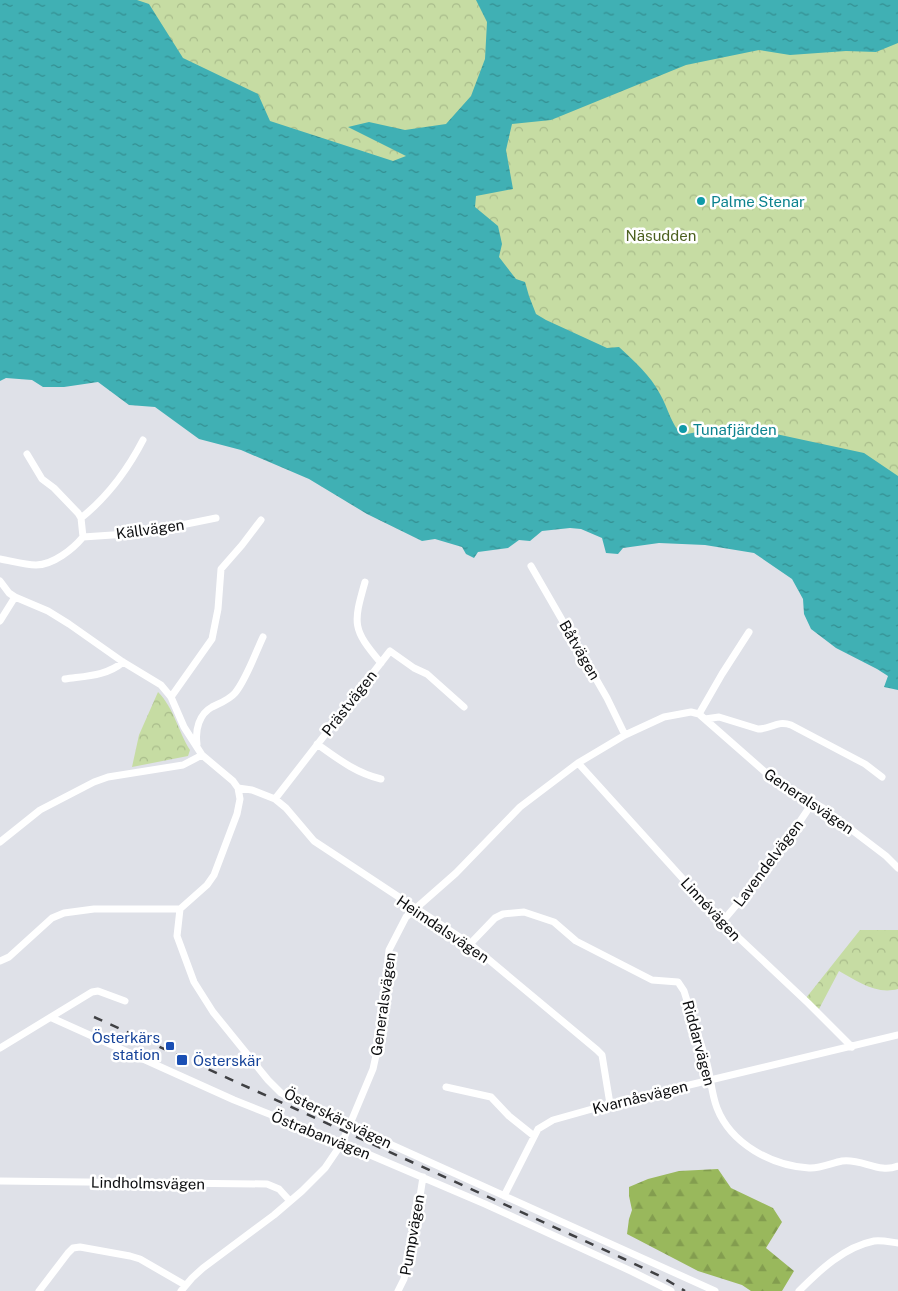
<svg xmlns="http://www.w3.org/2000/svg" width="898" height="1291" viewBox="0 0 898 1291" font-family="'Public Sans',sans-serif">
	<style>
		.forest { fill: url(#forest-firs) }
		.park { fill: url(#park-crowns) }
		.water { fill: url(#water-ripples) }
		.lines { fill: none; stroke-linecap: round; stroke-linejoin: round }
		.minor { stroke: #fff; stroke-width: 7 }
		.rail { stroke: #404144; stroke-width: 2.5; stroke-dasharray: 9 9; stroke-linecap: butt }
		.culture-dot { fill: #0f9aa8; stroke: #fff; stroke-width: 2 }
		.transit-dot { fill: #1a4fb4; stroke: #fff; stroke-width: 2 }
		.labels { text-anchor: middle; dominant-baseline: central; stroke-width: 5; stroke-linejoin: round; paint-order: stroke }
		.culture-label { font-size: 15px; fill: #0d838f; stroke: #fff; text-anchor: start }
		.park-label { font-size: 15px; fill: #4c6020; stroke: #fff }
		.street-label { font-size: 15px; fill: #0d0e10; stroke: #fff }
		.transit-label { font-size: 15px; fill: #164399; stroke: #fff; text-anchor: end }
	</style>
	<defs>
		<pattern id="forest-firs" width="22" height="20" patternUnits="userSpaceOnUse" patternTransform="scale(1.25)"><rect width="22" height="20" fill="#99b85c"/><path d="M5 1l3.5 6h-7zM16 11l3.5 6h-7z" fill="#839d4f"/></pattern>
		<pattern id="park-crowns" width="20" height="18" patternUnits="userSpaceOnUse" patternTransform="scale(1.25)"><rect width="20" height="18" fill="#c6dca3"/><path d="M2 6a3 3 0 1 1 6 0M12 15a3 3 0 1 1 6 0" fill="none" stroke="#a9bc8b"/></pattern>
		<pattern id="water-ripples" width="26" height="14" patternUnits="userSpaceOnUse" patternTransform="scale(1.25)"><rect width="26" height="14" fill="#40b0b4"/><path d="M2 4q2-2 4 0t4 0M15 11q2-2 4 0t4 0" fill="none" stroke="#348e91"/></pattern>
	</defs>
	<rect width="100%" height="100%" fill="#dfe1e8"/>
	<path class="forest" d="M 718,1169 L 731,1188 L 773,1208 L 782,1222 L 766,1248 L 794,1271 L 782,1291 L 751,1291 L 742,1285 L 698,1271 L 627,1234 L 629,1219 L 632,1210 L 629,1196 L 629,1187 L 648,1179 L 679,1171 Z"/>
	<path class="park" d="M 0,0 L 898,0 L 898,580 L 624,477 Z
		M 158,692 C 174,708 178,731 190,750 L 188,756 L 132,767 L 139,735 Z
		M 860,930 L 898,930 L 898,989 C 876,995 857,981 839,971 L 819,1009 L 806,998 Z"/>
	<path class="water" d="M 0,0 L 137,0 L 149,4 L 183,58 L 258,94 L 270,121 L 393,161 L 406,156 L 348,127 L 369,122 L 405,130 L 446,124 L 471,96 L 485,59 L 487,22 L 476,0 L 898,0 L 898,43 L 876,52 L 846,51 L 790,55 L 759,50 L 686,65 L 551,120 L 512,124 L 506,150 L 513,189 L 476,196 L 475,207 L 498,226 L 502,244 L 499,257 L 516,279 L 525,282 L 529,296 L 536,314 L 546,320 L 607,348 L 619,347 C 634,361 651,376 660,394 C 668,408 671,424 682,435 L 727,426 L 762,431 L 864,453 L 898,476 L 898,690 L 884,687 L 888,676 L 877,669 L 836,648 L 811,629 L 804,614 L 803,599 L 792,579 L 754,553 L 705,545 L 659,543 L 623,548 L 618,554 L 606,553 L 602,538 L 581,529 L 570,528 L 542,531 L 530,541 L 519,540 L 508,548 L 478,552 L 474,558 L 466,554 L 462,547 L 435,539 L 422,541 L 367,514 L 309,479 L 241,450 L 199,439 L 155,407 L 129,405 L 98,382 L 64,387 L 43,387 L 32,380 L 6,378 L 0,381 Z"/>
	<g class="lines">
		<path class="minor" d="M 27,454 L 42,479 L 54,488 L 78,513 L 81,518
			M 83,537 L 142,533 L 216,518
			M 0,559 C 12,561 24,565 36,565 C 53,565 73,549 83,537 L 81,518 C 106,498 128,469 143,440
			M 531,566 L 607,698 L 625,735
			M 0,581 L 9,593 L 15,597 L 48,611 L 69,624 L 123,662 L 161,685 L 171,697 L 184,727 L 202,755 L 233,781 L 238,788 L 240,799 L 237,814 L 214,875 L 207,885 L 180,909 L 177,936 L 194,982 L 213,1012 L 268,1080 L 281,1093 L 310,1108 L 715,1291
			M 365,582 C 353,624 352,629 381,663
			M 0,621 L 15,597
			M 65,679 C 85,676 107,676 123,662
			M 171,697 L 212,639 L 218,609 L 221,569 L 242,545 L 261,520
			M 699,714 L 722,674 L 749,632
			M 705,719 L 719,717 L 758,729 C 772,729 777,720 791,725 L 865,764 L 882,777
			M 197,744 C 195,730 199,714 212,707 C 220,703 229,700 235,693 C 246,680 255,654 263,637
			M 317,744 C 338,759 356,773 381,779
			M 578,763 L 722,922 L 808,1003 L 852,1047
			M 238,788 L 252,790 L 275,799 L 286,808 L 314,841 L 470,944 L 597,1050 L 602,1055 L 610,1104
			M 275,799 L 390,651 L 414,668 L 427,674 L 464,707
			M 0,842 L 40,810 L 94,782 L 108,777 L 183,765 L 202,755
			M 722,922 L 772,863 L 813,802
			M 470,944 L 495,918 L 503,914 L 524,912 L 554,922 L 576,941 L 652,980 L 678,982 L 684,991 C 691,1014 699,1037 706,1060 C 711,1076 711,1093 717,1108 C 731,1144 772,1166 809,1168 C 819,1169 832,1163 842,1161 C 862,1158 879,1174 898,1166
			M 0,961 L 9,957 L 52,918 L 64,913 L 94,909 L 180,909
			M 52,1018 L 234,1100 L 342,1143 L 485,1204 L 633,1272 L 671,1291
			M 0,1048 L 92,992 L 98,991 L 125,1001
			M 446,1087 L 491,1097 L 509,1116 L 534,1136
			M 0,1181 L 267,1184 L 279,1189 L 290,1201
			M 504,1196 L 538,1129 L 553,1120 L 610,1104 L 898,1035
			M 39,1291 L 68,1253 L 73,1248 L 80,1247 L 130,1256 L 140,1259 L 185,1285
			M 181,1291 L 192,1278 L 203,1268 L 274,1215 L 302,1191 L 325,1168 L 342,1143 L 373,1069 L 382,1028 L 389,950 L 406,917 L 456,873 L 520,807 L 578,763 L 625,735 L 664,717 L 691,712 L 699,714 L 773,779 L 823,808 L 886,856 L 898,868
			M 398,1291 L 404,1279 L 416,1222 L 423,1177
			M 799,1291 C 820,1270 844,1247 874,1241 C 882,1240 890,1242 898,1243"/>
		<path class="rail" d="M 94,1017 L 622,1258 L 660,1276 L 685,1291"/>
	</g>
	<g class="culture-dot">
		<circle cx="701" cy="201" r="5"/>
		<circle cx="683" cy="429" r="5"/>
	</g>
	<g class="transit-dot">
		<rect x="165" y="1041" width="10" height="10" rx="2.5"/>
		<rect x="176" y="1054" width="12" height="12" rx="2.5"/>
	</g>
	<g class="labels">
		<g class="culture-label">
			<text x="711" y="201">Palme Stenar</text>
			<text x="693" y="429">Tunafjärden</text>
		</g>
		<g class="park-label">
			<text x="661" y="235">Näsudden</text>
		</g>
		<g class="street-label">
			<text transform="translate(150 529) rotate(-8)">Källvägen</text>
			<text transform="translate(580 650) rotate(60)">Båtvägen</text>
			<text transform="translate(349 703) rotate(-52)">Prästvägen</text>
			<text transform="translate(809 801) rotate(34)">Generalsvägen</text>
			<text transform="translate(768 863) rotate(-53)">Lavendelvägen</text>
			<text transform="translate(711 909) rotate(47)">Linnévägen</text>
			<text transform="translate(443 929) rotate(34)">Heimdalsvägen</text>
			<text transform="translate(383 1004) rotate(-82)">Generalsvägen</text>
			<text transform="translate(699 1043) rotate(75)">Riddarvägen</text>
			<text transform="translate(640 1097) rotate(-14)">Kvarnåsvägen</text>
			<text transform="translate(338 1118) rotate(26)">Österskärsvägen</text>
			<text transform="translate(321 1135) rotate(22)">Östrabanvägen</text>
			<text transform="translate(148 1183) rotate(1)">Lindholmsvägen</text>
			<text transform="translate(412 1235) rotate(-80)">Pumpvägen</text>
		</g>
		<g class="transit-label">
			<text x="160" y="1037">Österkärs<tspan x="160" dy="17">station</tspan></text>
			<text x="193" y="1060" text-anchor="start">Österskär</text>
		</g>
	</g>
</svg>
